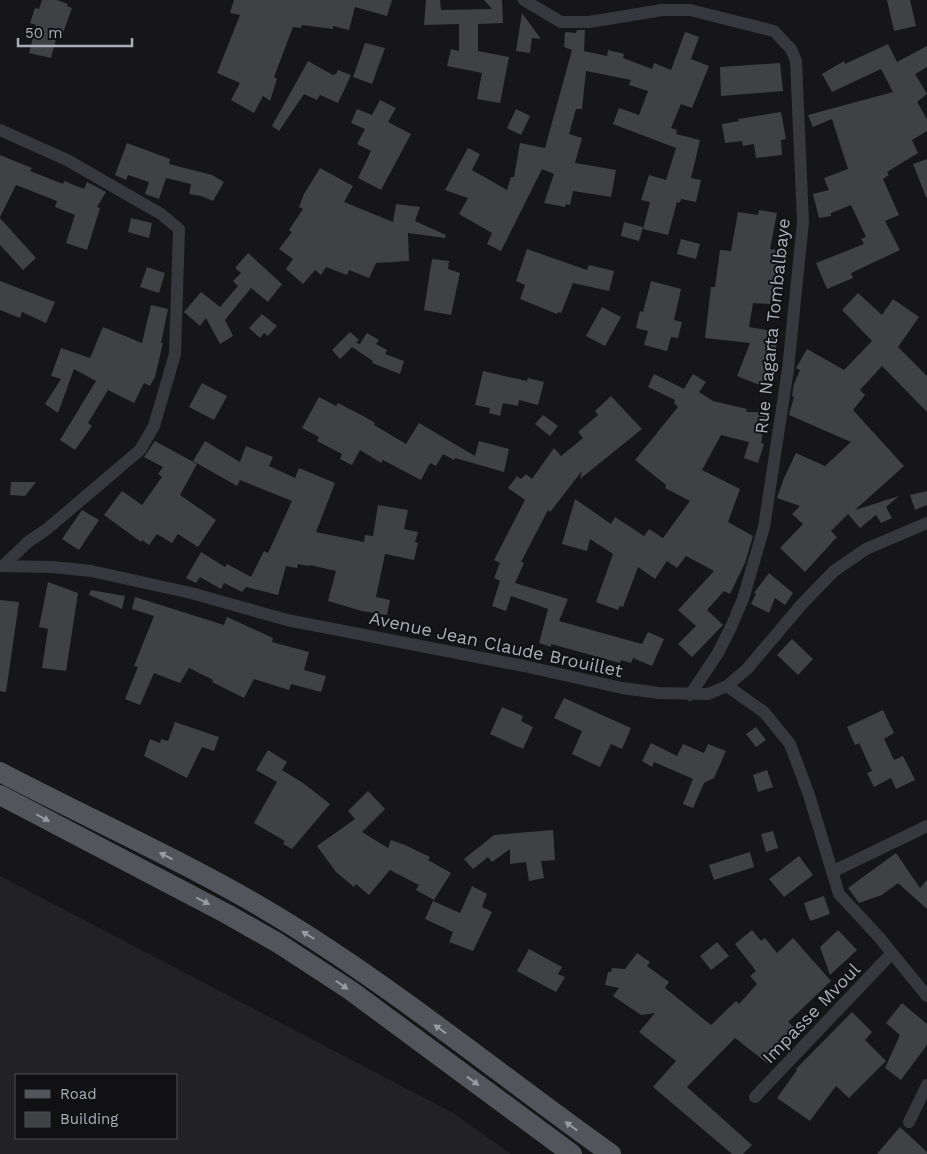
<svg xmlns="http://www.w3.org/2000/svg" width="927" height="1154" viewBox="0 0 927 1154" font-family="'Work Sans',sans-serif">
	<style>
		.built { fill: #222225; fill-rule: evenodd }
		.building { fill: #404145 }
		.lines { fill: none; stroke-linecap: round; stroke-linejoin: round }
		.minor { stroke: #37383d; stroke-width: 12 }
		.primary { stroke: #53555c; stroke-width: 20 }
		.oneway { fill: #979ba6 }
		.labels { text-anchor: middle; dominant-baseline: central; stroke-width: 4; stroke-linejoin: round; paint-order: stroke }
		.street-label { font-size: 18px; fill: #a8adb8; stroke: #111113 }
	</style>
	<rect width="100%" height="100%" fill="#161618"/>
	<path class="built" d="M 0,876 L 453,1113 L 511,1154 L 0,1154 ZM 16,1075 L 176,1075 L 176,1138 L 16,1138 Z"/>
	<path class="building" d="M 42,0 L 57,0 L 68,4 L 67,6 L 72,8 L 63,33 L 58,32 L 51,58 L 29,53 L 36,25 L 30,23 L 35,8 L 39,9 Z
		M 234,0 L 392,0 L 387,16 L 355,7 L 349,30 L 333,26 L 333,29 L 302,25 L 301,28 L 293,27 L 274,77 L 277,79 L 270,101 L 263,96 L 254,113 L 231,100 L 240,83 L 217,73 L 240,15 L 230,13 Z
		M 426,0 L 440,0 L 441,10 L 492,9 L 484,0 L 502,0 L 503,23 L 478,24 L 478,51 L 509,57 L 500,103 L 477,99 L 482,73 L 447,66 L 451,49 L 459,51 L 459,24 L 424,25 Z
		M 887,0 L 910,0 L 916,26 L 894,31 Z
		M 522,13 L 541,39 L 532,38 L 530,53 L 516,51 Z
		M 577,30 L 585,30 L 584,51 L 607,56 L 608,50 L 624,54 L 623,58 L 652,69 L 654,63 L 671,70 L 685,32 L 699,37 L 691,59 L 709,66 L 692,108 L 681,104 L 671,128 L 677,130 L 676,134 L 700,140 L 691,178 L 701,180 L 696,202 L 681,199 L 680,203 L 677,202 L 668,235 L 643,229 L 650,202 L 641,200 L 649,175 L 666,180 L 676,148 L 613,124 L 619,108 L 639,115 L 648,91 L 629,85 L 631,80 L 586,71 L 582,109 L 576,109 L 569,134 L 582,138 L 575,163 L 616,170 L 611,197 L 573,191 L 570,205 L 566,204 L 565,207 L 544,203 L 554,174 L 542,169 L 501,251 L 487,244 L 492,233 L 459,214 L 468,198 L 445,190 L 468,148 L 480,154 L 472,170 L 507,190 L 511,177 L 514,177 L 520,143 L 545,148 L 572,50 L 564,47 L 565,32 L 576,33 Z
		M 365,43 L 385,48 L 372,84 L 353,77 Z
		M 888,44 L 897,62 L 927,46 L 927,67 L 915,74 L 927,94 L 917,102 L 927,119 L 927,131 L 912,140 L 918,153 L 887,172 L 889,175 L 883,179 L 899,215 L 885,221 L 900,250 L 851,273 L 853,278 L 827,289 L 816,263 L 864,244 L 861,239 L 866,237 L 851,205 L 831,213 L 831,216 L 819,218 L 813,194 L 829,190 L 824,178 L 848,169 L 832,119 L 813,127 L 808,115 L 893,92 L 881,69 L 832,92 L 822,74 L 844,61 L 845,64 Z
		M 308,61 L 333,75 L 336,74 L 338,70 L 351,75 L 338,103 L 320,95 L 317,100 L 304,94 L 279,131 L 272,126 Z
		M 780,63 L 783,91 L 721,96 L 720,67 Z
		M 380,100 L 396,108 L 388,122 L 411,134 L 381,190 L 358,178 L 371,151 L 357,144 L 365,129 L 351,123 L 357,109 L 372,115 Z
		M 516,109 L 530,116 L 521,135 L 507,128 Z
		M 781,112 L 786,139 L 781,140 L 782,155 L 756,158 L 754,144 L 743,146 L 742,141 L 725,143 L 722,124 L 739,121 L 738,119 Z
		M 127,143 L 170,159 L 169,164 L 212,175 L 224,182 L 213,201 L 201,196 L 189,194 L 191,184 L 166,178 L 159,199 L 145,194 L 149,182 L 128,175 L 126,180 L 115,175 Z
		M 0,155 L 32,168 L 30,171 L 63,184 L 64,181 L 84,189 L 87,182 L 106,192 L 97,207 L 100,208 L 87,250 L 66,243 L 75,215 L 55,207 L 57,201 L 16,185 L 0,217 Z
		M 927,159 L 927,197 L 926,197 L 913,164 Z
		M 320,168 L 353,186 L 344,202 L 393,222 L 396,204 L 420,207 L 415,221 L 446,235 L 445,238 L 408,233 L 409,261 L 376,263 L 369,278 L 349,270 L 347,275 L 326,267 L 321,275 L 315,270 L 303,284 L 286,269 L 293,259 L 279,249 L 292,232 L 289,230 L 303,209 L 299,207 L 304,194 Z
		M 759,210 L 777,213 L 770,249 L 784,251 L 780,272 L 776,271 L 770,304 L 753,303 L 749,327 L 779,332 L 773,363 L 771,362 L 762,386 L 737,376 L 750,343 L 705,338 L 711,287 L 715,287 L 720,250 L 731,251 L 738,212 L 758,215 Z
		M 0,218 L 36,258 L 23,270 L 0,245 Z
		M 131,218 L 152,223 L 149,238 L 128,232 Z
		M 624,222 L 643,227 L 639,241 L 621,236 Z
		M 681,239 L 700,244 L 696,259 L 677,254 Z
		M 527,249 L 587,270 L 589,265 L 614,271 L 609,291 L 573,283 L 561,313 L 558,312 L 557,314 L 520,299 L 525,285 L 516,281 Z
		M 248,253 L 282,284 L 268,302 L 251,288 L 225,320 L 233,336 L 220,344 L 206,318 L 200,326 L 184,312 L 201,292 L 220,307 L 238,286 L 233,281 L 241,273 L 235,268 Z
		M 432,259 L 449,261 L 448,269 L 460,273 L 451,315 L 424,310 Z
		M 147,267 L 165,273 L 159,293 L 140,287 Z
		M 0,281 L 55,302 L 46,323 L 22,312 L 20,318 L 0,310 Z
		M 651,281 L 681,289 L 674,320 L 682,322 L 678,338 L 671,337 L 667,351 L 644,345 L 648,331 L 636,328 L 640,311 L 643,312 Z
		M 858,293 L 882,315 L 893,299 L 919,317 L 898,347 L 927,376 L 927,412 L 882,366 L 860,390 L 865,395 L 853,410 L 904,466 L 855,510 L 899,496 L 886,507 L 892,518 L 881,523 L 876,515 L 860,528 L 848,514 L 831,531 L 837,537 L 805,572 L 780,548 L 803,524 L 792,514 L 800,506 L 777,498 L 784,478 L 796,453 L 825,466 L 851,442 L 789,415 L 794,397 L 792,396 L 794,384 L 800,370 L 796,368 L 807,349 L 844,370 L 872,341 L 842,310 Z
		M 151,305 L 168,309 L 161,343 L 163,343 L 155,377 L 150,386 L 144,383 L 134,403 L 108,390 L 88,423 L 92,426 L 75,450 L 60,440 L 96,381 L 74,369 L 58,413 L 45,404 L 61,379 L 51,376 L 61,348 L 90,358 L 103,327 L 142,343 Z
		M 602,307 L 621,317 L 605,346 L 586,336 Z
		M 262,314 L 277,326 L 268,336 L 264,333 L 260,338 L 249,328 Z
		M 350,332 L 359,340 L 356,343 L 360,344 L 367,333 L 379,340 L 376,344 L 387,350 L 385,354 L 404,361 L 400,374 L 372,363 L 373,361 L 352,347 L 340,359 L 332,350 Z
		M 483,371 L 527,381 L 528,378 L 544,382 L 538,405 L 519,400 L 518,406 L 503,403 L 500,416 L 489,413 L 490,408 L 475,405 Z
		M 654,374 L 684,389 L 693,374 L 706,382 L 699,392 L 713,401 L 747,409 L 746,412 L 766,412 L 761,443 L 764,444 L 758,463 L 744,458 L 749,442 L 721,435 L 702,470 L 740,489 L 728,522 L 753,536 L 745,563 L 730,594 L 724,591 L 707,610 L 723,625 L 692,657 L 678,644 L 696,626 L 678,610 L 714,571 L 686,556 L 677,568 L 667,561 L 655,579 L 638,567 L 623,607 L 620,606 L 618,610 L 596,602 L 613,554 L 590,539 L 587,551 L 562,544 L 575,499 L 611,524 L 615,517 L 644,536 L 649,529 L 663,538 L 690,501 L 665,488 L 666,485 L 635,460 L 678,407 L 674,403 L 675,400 L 648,387 Z
		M 202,383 L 227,396 L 214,420 L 189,407 Z
		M 611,396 L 642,429 L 580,479 L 582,471 L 550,512 L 548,510 L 521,562 L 524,563 L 515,583 L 568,599 L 559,621 L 642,644 L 648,632 L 664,639 L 652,666 L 633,658 L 631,663 L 621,660 L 620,663 L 551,644 L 551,647 L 539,643 L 548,609 L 511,596 L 506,611 L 492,606 L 500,581 L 494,578 L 500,563 L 494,560 L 525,500 L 508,488 L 517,476 L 521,479 L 526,474 L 532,479 L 554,448 L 561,456 L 583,438 L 578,432 L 598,415 L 595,411 Z
		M 319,397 L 336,406 L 338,403 L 365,417 L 375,423 L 374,425 L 406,444 L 419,423 L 475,456 L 479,441 L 509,449 L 504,472 L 455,458 L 454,460 L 443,454 L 436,466 L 430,463 L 421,480 L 383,460 L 381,463 L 360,450 L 352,465 L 340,459 L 342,454 L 317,441 L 319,437 L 302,428 Z
		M 543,415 L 558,426 L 550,436 L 535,424 Z
		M 155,441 L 197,464 L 180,495 L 216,520 L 198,547 L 178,534 L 172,543 L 157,534 L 149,545 L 142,540 L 141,542 L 104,515 L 122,491 L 142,505 L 162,477 L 158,474 L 163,467 L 144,457 Z
		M 205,441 L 240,462 L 246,446 L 273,457 L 269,466 L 295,478 L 299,468 L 335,483 L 316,532 L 364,542 L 365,535 L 373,536 L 378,505 L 408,510 L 404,529 L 418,532 L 415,542 L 418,543 L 414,560 L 385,554 L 376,597 L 390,600 L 387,615 L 362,611 L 328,601 L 336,571 L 310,565 L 310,566 L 298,564 L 297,568 L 286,566 L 278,595 L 246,587 L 242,592 L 224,583 L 221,589 L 200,577 L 196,583 L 186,578 L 201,552 L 225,567 L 227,564 L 251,577 L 264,551 L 268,553 L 292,501 L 240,480 L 237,486 L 193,461 Z
		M 11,482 L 36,482 L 25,496 L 10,495 Z
		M 927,491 L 927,505 L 915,510 L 910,495 Z
		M 82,510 L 99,520 L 79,550 L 62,539 Z
		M 769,573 L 793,593 L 785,605 L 775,598 L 769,613 L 751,604 L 756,594 L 754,593 Z
		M 48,582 L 78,593 L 66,671 L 42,668 L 48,629 L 39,627 Z
		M 91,590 L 125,596 L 122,609 L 89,595 Z
		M 135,597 L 224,625 L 227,617 L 273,638 L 272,642 L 309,652 L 304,670 L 326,676 L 321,692 L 291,684 L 289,690 L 254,679 L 244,698 L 212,682 L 213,680 L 189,668 L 180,683 L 154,673 L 140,705 L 125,699 L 138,667 L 134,666 L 154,616 L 132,609 Z
		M 0,600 L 19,602 L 6,692 L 0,691 Z
		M 792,639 L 813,659 L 798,675 L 777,655 Z
		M 564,698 L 631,728 L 622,749 L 611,744 L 600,767 L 572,754 L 582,731 L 554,718 Z
		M 502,707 L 523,716 L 521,721 L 533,727 L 523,749 L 490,734 Z
		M 883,710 L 894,733 L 884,739 L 894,760 L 903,756 L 915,780 L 896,789 L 891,778 L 874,787 L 867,773 L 872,771 L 859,743 L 855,745 L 847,727 Z
		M 175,722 L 219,737 L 214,751 L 202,747 L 187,778 L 144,756 L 150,739 L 160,743 L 161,739 L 168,741 Z
		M 756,727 L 766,740 L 756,747 L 746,734 Z
		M 651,743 L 677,756 L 683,744 L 704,753 L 708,744 L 726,751 L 714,778 L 704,783 L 693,808 L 683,804 L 693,779 L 654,762 L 652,767 L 642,761 Z
		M 268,750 L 287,762 L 282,770 L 303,783 L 330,804 L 292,849 L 283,844 L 285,841 L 254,823 L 277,782 L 256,770 Z
		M 767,770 L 773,787 L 758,792 L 753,775 Z
		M 368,791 L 385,809 L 362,832 L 388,848 L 391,840 L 405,845 L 430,857 L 428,860 L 451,873 L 434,900 L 416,890 L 419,885 L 390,870 L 369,895 L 356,884 L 354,887 L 336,872 L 317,846 L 355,819 L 348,811 Z
		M 553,830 L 555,860 L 541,861 L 544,878 L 529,881 L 526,862 L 510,864 L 510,849 L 492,862 L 488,857 L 473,869 L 464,859 L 494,835 Z
		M 773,831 L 778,848 L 766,852 L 761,834 Z
		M 750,852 L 754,867 L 714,880 L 709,865 Z
		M 896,853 L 920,888 L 927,880 L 927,909 L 898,883 L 882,895 L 859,903 L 848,888 Z
		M 799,856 L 813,875 L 784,897 L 769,879 Z
		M 472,886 L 487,894 L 482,907 L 492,912 L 473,951 L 449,942 L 453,932 L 425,919 L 433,901 L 460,913 Z
		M 824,896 L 830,914 L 810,921 L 804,903 Z
		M 752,930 L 761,941 L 765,938 L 777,953 L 793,938 L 831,981 L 788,1022 L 798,1031 L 767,1063 L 735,1038 L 687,1087 L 752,1145 L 743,1154 L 732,1154 L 653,1087 L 676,1061 L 639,1032 L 655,1013 L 641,1015 L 613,996 L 619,988 L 605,985 L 608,972 L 611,972 L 612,968 L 625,969 L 637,953 L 650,962 L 647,966 L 669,982 L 665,988 L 711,1025 L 736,1001 L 739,1004 L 757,984 L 750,976 L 756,971 L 735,944 Z
		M 838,930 L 857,950 L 830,975 L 820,947 Z
		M 717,942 L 729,956 L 711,970 L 700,956 Z
		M 529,949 L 562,967 L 558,974 L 565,977 L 556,992 L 517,971 Z
		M 902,1003 L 927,1024 L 927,1045 L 901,1080 L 885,1068 L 900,1035 L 886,1023 Z
		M 852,1012 L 872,1032 L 865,1040 L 886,1061 L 849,1098 L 836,1086 L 810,1121 L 777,1098 L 797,1070 L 796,1069 Z
		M 900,1127 L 927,1152 L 927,1154 L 877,1154 Z"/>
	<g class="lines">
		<path class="minor" d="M 524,0 L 561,22 L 589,22 L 662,10 L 690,10 L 774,31 L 791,49 L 796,61 L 803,222 L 788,369 L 764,527 L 743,599 L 731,627 L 718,653 L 690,695
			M 0,130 L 67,160 L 161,214 L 179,229 L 175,354 L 154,426 L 140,450 L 47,529 L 28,542 L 3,566
			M 0,566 L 53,567 L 91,571 L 191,593 L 287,620 L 524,666 L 622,688 L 659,693 L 708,694 L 727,686 L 747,669 L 802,604 L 834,571 L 866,549 L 927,523
			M 727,686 L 764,712 L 790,744 L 809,795 L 839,894 L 878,936 L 927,996
			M 834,871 L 927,826
			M 755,1097 L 892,953
			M 909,1122 L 927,1085"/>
		<path class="primary" d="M 0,772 C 97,823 198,867 291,925 C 402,994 504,1078 611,1154
			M 0,795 L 227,914 L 278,943 L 350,990 L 572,1154"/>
	</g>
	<defs><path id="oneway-solid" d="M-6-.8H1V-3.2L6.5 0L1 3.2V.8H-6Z" transform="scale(1.25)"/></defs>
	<g class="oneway">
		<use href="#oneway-solid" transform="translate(43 818) rotate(28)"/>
		<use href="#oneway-solid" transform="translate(166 856) rotate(-153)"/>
		<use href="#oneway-solid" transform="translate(203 901) rotate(27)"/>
		<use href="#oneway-solid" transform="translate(308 935) rotate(-148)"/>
		<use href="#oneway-solid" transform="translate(342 985) rotate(35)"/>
		<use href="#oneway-solid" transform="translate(440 1029) rotate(-144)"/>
		<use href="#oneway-solid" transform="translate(473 1081) rotate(36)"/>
		<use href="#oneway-solid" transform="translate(571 1126) rotate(-144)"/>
	</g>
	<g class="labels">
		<g class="street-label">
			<text transform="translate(772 326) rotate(-84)">Rue Nagarta Tombalbaye</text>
			<text transform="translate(496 644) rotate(12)">Avenue Jean Claude Brouillet</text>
			<text transform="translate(811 1013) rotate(-46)">Impasse Mvoul</text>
		</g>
	</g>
	<rect x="15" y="1074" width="162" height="65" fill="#111113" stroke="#4d4f55"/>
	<rect x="25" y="1090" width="25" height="8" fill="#53555c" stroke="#4d4f55"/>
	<text x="60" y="1099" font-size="15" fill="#a8adb8">Road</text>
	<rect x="25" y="1112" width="25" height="15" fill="#404145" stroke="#4d4f55"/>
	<text x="60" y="1124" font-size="15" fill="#a8adb8">Building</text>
	<path d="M18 38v8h114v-8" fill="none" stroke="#a8adb8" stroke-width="2.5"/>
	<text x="25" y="38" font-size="15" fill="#a8adb8" stroke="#111113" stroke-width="4" paint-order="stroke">50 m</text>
</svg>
